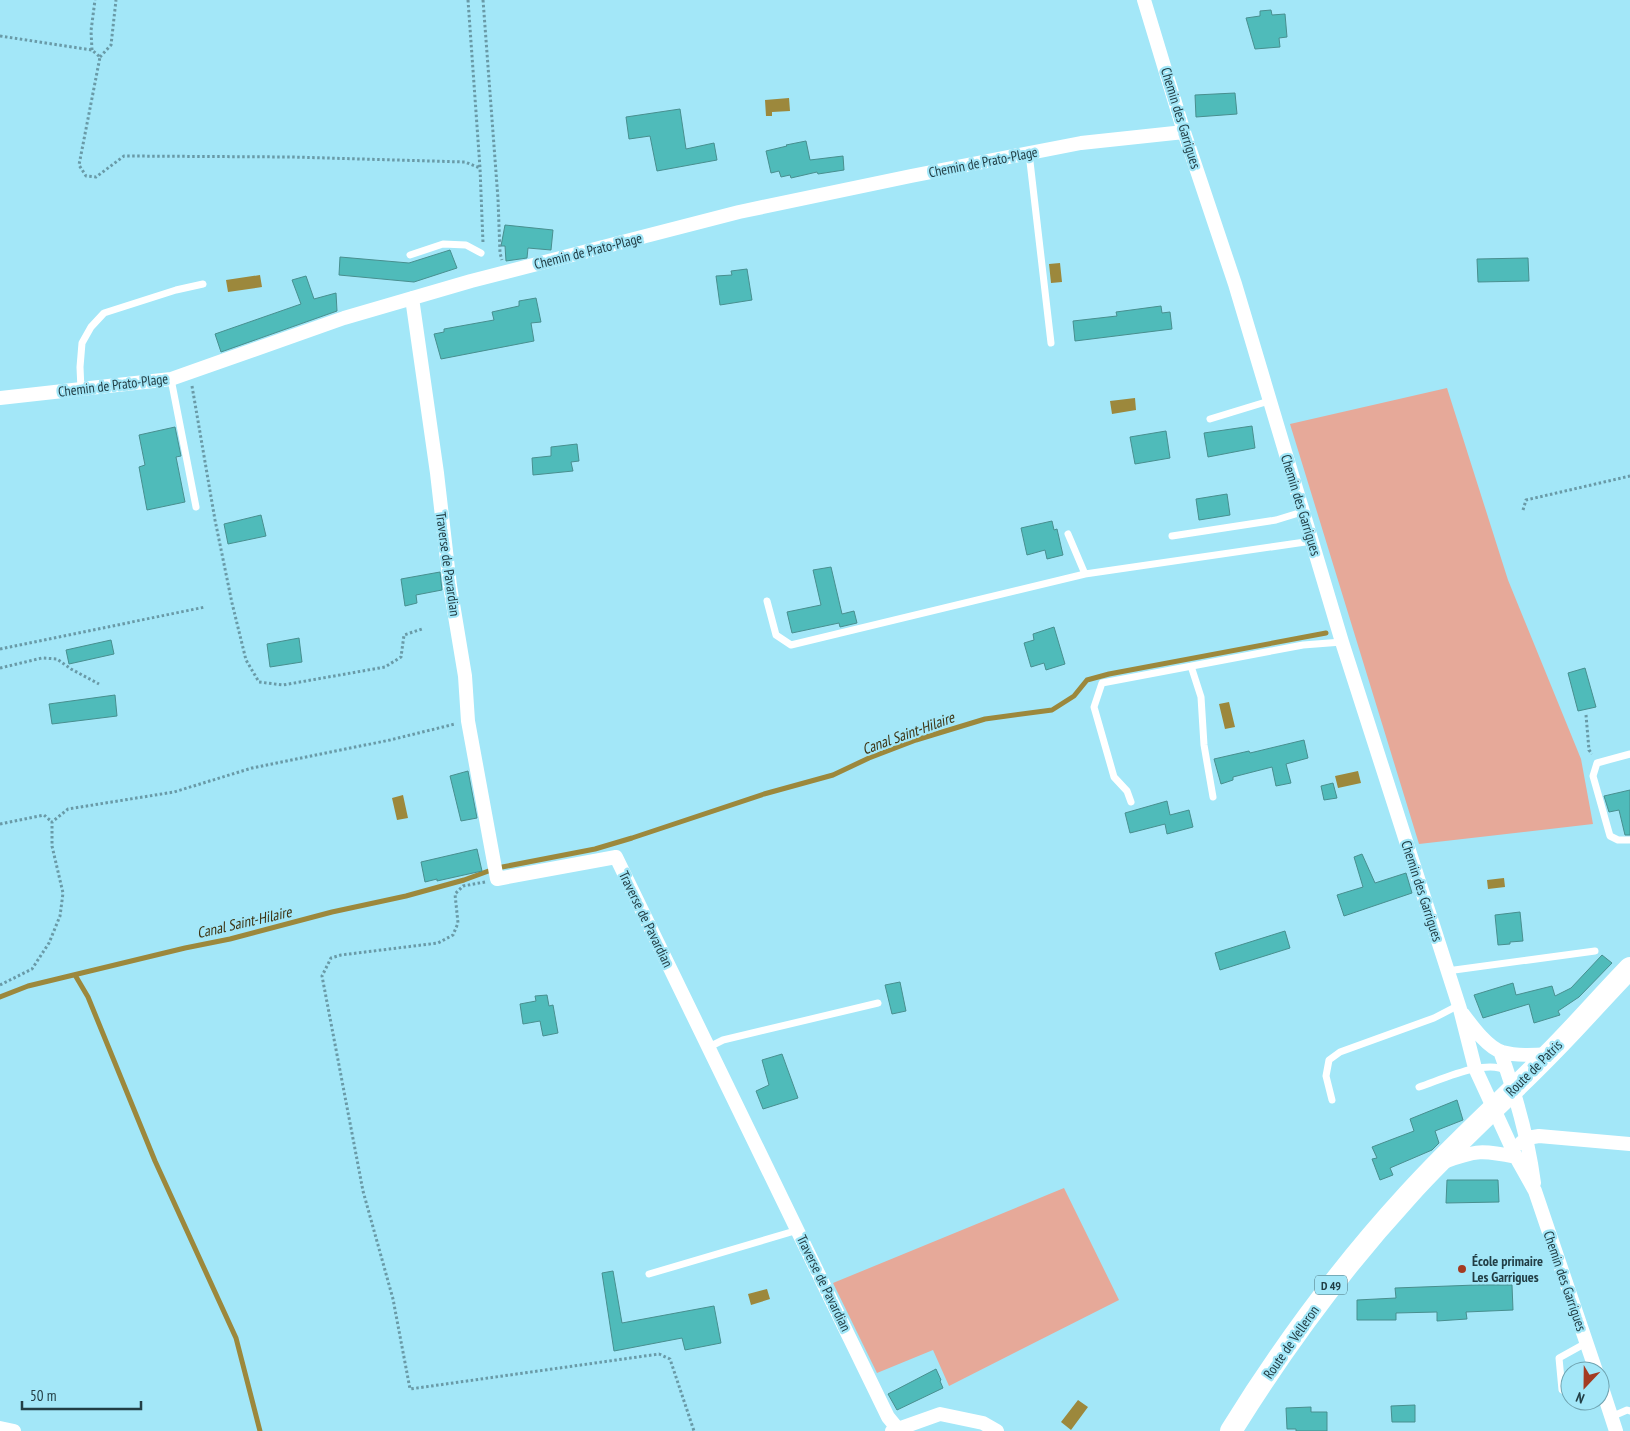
<svg xmlns="http://www.w3.org/2000/svg" width="1630" height="1431" viewBox="0 0 1630 1431" font-family="'PT Sans Narrow',sans-serif">
	<style>
		.green { fill: #e6a999 }
		.water { fill: #9c883c }
		.lines { fill: none; stroke-linecap: round; stroke-linejoin: round }
		.stream { stroke: #9c883c; stroke-width: 5 }
		.building { fill: #4fbbba; stroke: #488f8f }
		.path { stroke: #699aa7; stroke-width: 3; stroke-dasharray: 2.5 2.5; stroke-linecap: butt }
		.service { stroke: #fff; stroke-width: 7 }
		.minor { stroke: #fff; stroke-width: 14 }
		.primary { stroke: #fff; stroke-width: 22 }
		.poi-dot { fill: #a43b22; stroke: #a3e7f8; stroke-width: 2 }
		.labels { text-anchor: middle; dominant-baseline: central; stroke-width: 4.5; stroke-linejoin: round; paint-order: stroke }
		.shield { fill: #a3e7f8; stroke: #49717b; stroke-width: 1 }
		.shield-label { font-size: 12px; font-weight: bold; fill: #223e45 }
		.street-label { font-size: 14px; fill: #223e45; stroke: #a3e7f8 }
		.poi-label { font-size: 14px; font-weight: bold; fill: #223e45; stroke: #a3e7f8; text-anchor: start }
		.water-label { font-size: 15px; font-style: italic; fill: #3d3413; stroke: #a3e7f8 }
	</style>
	<rect width="100%" height="100%" fill="#a3e7f8"/>
	<path class="green" d="M 1447,388 L 1508,580 L 1581,759 L 1593,824 L 1419,844 L 1290,424 Z
		M 1064,1188 L 1119,1300 L 949,1386 L 933,1350 L 877,1373 L 833,1283 Z"/>
	<path class="water" d="M 789,98 L 790,111 L 772,112 L 772,116 L 766,116 L 765,100 Z
		M 1060,263 L 1062,282 L 1051,283 L 1049,264 Z
		M 260,275 L 262,287 L 228,292 L 226,280 Z
		M 1135,398 L 1136,410 L 1112,414 L 1110,401 Z
		M 1229,702 L 1235,727 L 1225,729 L 1219,704 Z
		M 1358,771 L 1361,783 L 1338,788 L 1335,776 Z
		M 403,795 L 408,818 L 397,820 L 392,798 Z
		M 1504,878 L 1505,887 L 1488,889 L 1487,880 Z
		M 767,1289 L 770,1299 L 751,1305 L 748,1294 Z
		M 1078,1400 L 1088,1407 L 1071,1430 L 1061,1422 Z"/>
	<g class="lines">
		<path class="stream" d="M 497,868 L 595,849 L 632,838 L 764,794 L 833,775 L 869,758 L 916,740 L 985,719 L 1052,710 L 1074,696 L 1087,680 L 1109,674 L 1326,633
			M 75,975 L 88,997 L 155,1161 L 236,1338 L 260,1431
			M 0,997 L 28,986 L 185,948 L 230,939 L 332,912 L 406,896 L 464,880 L 494,869"/>
	</g>
	<path class="building" d="M 1271,10 L 1272,15 L 1285,14 L 1287,37 L 1279,38 L 1280,47 L 1255,49 L 1246,18 L 1260,16 L 1260,11 Z
		M 1235,93 L 1237,114 L 1196,117 L 1195,95 Z
		M 680,109 L 686,149 L 714,143 L 717,160 L 657,171 L 650,136 L 629,139 L 626,117 Z
		M 806,141 L 810,160 L 843,156 L 844,170 L 818,174 L 817,172 L 791,178 L 790,175 L 781,177 L 779,171 L 771,173 L 766,151 L 787,146 L 786,145 Z
		M 505,225 L 553,230 L 551,250 L 528,248 L 527,258 L 506,261 L 505,246 L 501,246 Z
		M 450,250 L 457,268 L 414,282 L 339,275 L 340,257 L 409,263 Z
		M 1528,258 L 1529,281 L 1478,282 L 1477,259 Z
		M 747,269 L 752,300 L 720,305 L 716,276 L 732,275 L 731,271 Z
		M 306,276 L 314,299 L 336,293 L 337,311 L 221,352 L 215,334 L 301,304 L 292,280 Z
		M 536,298 L 541,322 L 531,323 L 534,341 L 441,359 L 434,334 L 444,332 L 444,329 L 494,320 L 492,312 L 519,306 L 519,301 Z
		M 1161,306 L 1162,313 L 1170,312 L 1172,329 L 1075,341 L 1073,321 L 1117,316 L 1116,312 Z
		M 1252,426 L 1255,448 L 1208,457 L 1204,433 Z
		M 175,427 L 181,456 L 176,457 L 185,502 L 147,510 L 139,467 L 145,465 L 139,435 Z
		M 1166,431 L 1170,458 L 1135,464 L 1130,437 Z
		M 577,444 L 579,461 L 571,462 L 573,471 L 533,475 L 532,458 L 551,456 L 551,447 Z
		M 1227,494 L 1230,515 L 1199,520 L 1196,499 Z
		M 261,515 L 266,536 L 228,544 L 224,524 Z
		M 1052,521 L 1054,530 L 1057,529 L 1063,555 L 1047,559 L 1045,550 L 1027,555 L 1021,528 Z
		M 831,567 L 842,614 L 854,611 L 857,623 L 840,627 L 839,623 L 792,633 L 787,612 L 821,605 L 813,570 Z
		M 440,572 L 442,590 L 416,595 L 417,603 L 405,606 L 401,579 Z
		M 1054,627 L 1065,664 L 1046,670 L 1044,663 L 1031,667 L 1024,643 L 1034,640 L 1033,634 Z
		M 299,638 L 302,662 L 270,667 L 267,644 Z
		M 111,640 L 114,654 L 69,664 L 66,650 Z
		M 1585,668 L 1596,707 L 1578,711 L 1568,673 Z
		M 115,695 L 117,716 L 52,724 L 49,704 Z
		M 1304,740 L 1308,758 L 1286,764 L 1291,783 L 1276,786 L 1272,767 L 1233,777 L 1233,780 L 1221,784 L 1214,759 L 1249,751 L 1250,753 Z
		M 468,771 L 477,818 L 461,821 L 450,776 Z
		M 1333,783 L 1337,798 L 1324,800 L 1321,786 Z
		M 1630,790 L 1630,835 L 1625,835 L 1619,810 L 1609,812 L 1604,796 Z
		M 1167,801 L 1170,815 L 1189,810 L 1193,827 L 1167,834 L 1165,824 L 1130,833 L 1125,813 Z
		M 477,849 L 482,871 L 437,881 L 437,879 L 425,882 L 421,862 Z
		M 1362,854 L 1375,883 L 1406,873 L 1412,893 L 1344,916 L 1337,895 L 1363,887 L 1354,857 Z
		M 1520,912 L 1523,941 L 1510,942 L 1510,944 L 1498,945 L 1495,915 Z
		M 1285,931 L 1290,948 L 1220,970 L 1215,953 Z
		M 1602,955 L 1612,963 L 1579,997 L 1558,1011 L 1560,1015 L 1534,1023 L 1529,1004 L 1483,1018 L 1474,995 L 1513,983 L 1516,995 L 1552,986 L 1555,996 L 1571,988 Z
		M 900,982 L 906,1011 L 892,1014 L 885,985 Z
		M 547,995 L 549,1006 L 553,1005 L 558,1033 L 543,1036 L 540,1021 L 523,1024 L 520,1004 L 536,1001 L 535,996 Z
		M 782,1054 L 798,1098 L 763,1109 L 756,1091 L 769,1085 L 762,1060 Z
		M 1457,1100 L 1463,1120 L 1435,1131 L 1439,1143 L 1432,1150 L 1390,1168 L 1393,1175 L 1380,1180 L 1372,1159 L 1377,1158 L 1372,1147 L 1414,1131 L 1410,1119 Z
		M 1447,1180 L 1498,1180 L 1499,1202 L 1446,1203 Z
		M 613,1271 L 622,1323 L 714,1306 L 721,1343 L 685,1350 L 682,1338 L 614,1351 L 602,1273 Z
		M 1476,1285 L 1512,1285 L 1513,1310 L 1466,1312 L 1467,1319 L 1437,1321 L 1437,1312 L 1396,1313 L 1396,1320 L 1357,1320 L 1357,1300 L 1396,1298 L 1395,1288 Z
		M 936,1369 L 941,1380 L 940,1381 L 943,1388 L 897,1410 L 888,1394 Z
		M 1415,1405 L 1415,1422 L 1392,1422 L 1391,1406 Z
		M 1311,1407 L 1311,1412 L 1327,1412 L 1327,1431 L 1296,1431 L 1296,1429 L 1287,1429 L 1286,1408 Z"/>
	<g class="lines">
		<path class="path" d="M 468,0 L 480,168 L 483,243
			M 483,0 L 498,199 L 500,253 L 502,260
			M 0,36 L 92,50 L 100,57 L 79,165 L 86,176 L 96,177 L 124,156 L 292,157 L 465,162 L 480,168
			M 92,50 L 91,31 L 95,0
			M 100,57 L 111,45 L 116,0
			M 192,386 L 215,520 L 232,603 L 246,660 L 259,682 L 283,685 L 385,667 L 401,657 L 404,635 L 422,629
			M 1523,510 L 1526,500 L 1630,476
			M 0,649 L 205,607
			M 0,668 L 42,658 L 57,659 L 71,669 L 99,684
			M 1586,715 L 1589,750 L 1592,754
			M 0,824 L 44,815 L 52,822
			M 485,882 L 463,886 L 455,894 L 458,923 L 453,935 L 438,943 L 341,955 L 331,958 L 322,976 L 363,1191 L 393,1299 L 410,1389 L 659,1354 L 670,1359 L 694,1431
			M 0,985 L 32,969 L 49,943 L 60,916 L 63,893 L 52,846 L 52,822 L 68,809 L 174,792 L 252,768 L 390,740 L 455,724"/>
		<path class="service" d="M 1029,153 L 1051,343
			M 410,255 L 443,244 L 466,245 L 481,253
			M 171,379 L 196,507
			M 81,390 L 80,367 L 82,343 L 91,327 L 104,313 L 176,290 L 203,284
			M 1210,419 L 1269,401
			M 1068,534 L 1085,574
			M 1172,536 L 1276,520 L 1302,512
			M 767,601 L 776,635 L 791,645 L 1085,574 L 1312,541
			M 1191,666 L 1201,697 L 1204,745 L 1213,797
			M 1630,754 L 1597,763 L 1593,776 L 1610,836 L 1618,840 L 1630,840
			M 1131,802 L 1127,791 L 1114,777 L 1094,707 L 1102,683 L 1303,645 L 1342,642
			M 1447,971 L 1595,951
			M 709,1047 L 723,1040 L 878,1003
			M 1419,1087 C 1441,1080 1486,1058 1507,1071
			M 1332,1100 L 1326,1076 L 1329,1060 L 1340,1052 L 1434,1018 L 1459,1005
			M 649,1274 L 798,1230
			M 1570,1392 L 1562,1390 L 1559,1358 L 1586,1343
			M 1611,1417 L 1627,1410 L 1630,1411"/>
		<path class="minor" d="M 1144,0 L 1184,132 L 1235,284 L 1342,642 L 1460,1009 L 1475,1068 L 1516,1157 L 1535,1191 L 1596,1371
			M 412,298 L 437,473 L 450,586 L 465,676 L 468,721 L 497,879 L 616,857 L 888,1417 L 897,1428
			M 0,398 L 171,379 L 344,318 L 471,281 L 739,212 L 911,176 L 1081,143 L 1184,132
			M 1463,1014 C 1472,1026 1487,1047 1502,1052 C 1517,1056 1533,1055 1549,1054
			M 1500,1051 C 1516,1095 1528,1137 1534,1183
			M 1521,1143 L 1527,1138 L 1539,1136 L 1630,1144
			M 1444,1162 C 1476,1150 1483,1150 1516,1157
			M 1600,1382 L 1616,1431
			M 0,1428 L 14,1431
			M 892,1431 L 940,1414 L 983,1423 L 997,1431"/>
		<path class="primary" d="M 1231,1431 C 1283,1347 1341,1268 1408,1195 C 1452,1146 1501,1103 1547,1056 C 1576,1027 1602,997 1630,968"/>
	</g>
	<circle class="poi-dot" cx="1462" cy="1269" r="5"/>
	<g class="labels">
		<rect class="shield" x="1315" y="1275.5" width="32" height="19" rx="4"/>
		<g class="shield-label">
			<text x="1331" y="1285">D 49</text>
		</g>
		<g class="street-label">
			<text transform="translate(1181 118) rotate(73)">Chemin des Garrigues</text>
			<text transform="translate(983 162) rotate(-11)">Chemin de Prato-Plage</text>
			<text transform="translate(588 251) rotate(-14)">Chemin de Prato-Plage</text>
			<text transform="translate(113 385) rotate(-7)">Chemin de Prato-Plage</text>
			<text transform="translate(1301 505) rotate(73)">Chemin des Garrigues</text>
			<text transform="translate(448 564) rotate(82)">Traverse de Pavardian</text>
			<text transform="translate(1422 891) rotate(72)">Chemin des Garrigues</text>
			<text transform="translate(646 919) rotate(64)">Traverse de Pavardian</text>
			<text transform="translate(1534 1068) rotate(-45)">Route de Patris</text>
			<text transform="translate(1565 1281) rotate(71)">Chemin des Garrigues</text>
			<text transform="translate(824 1283) rotate(64)">Traverse de Pavardian</text>
			<text transform="translate(1291 1342) rotate(-55)">Route de Velleron</text>
		</g>
		<g class="poi-label">
			<text x="1472" y="1261">École primaire<tspan x="1472" dy="16">Les Garrigues</tspan></text>
		</g>
		<g class="water-label">
			<text transform="translate(908 733) rotate(-20)">Canal Saint-Hilaire</text>
			<text transform="translate(244 922) rotate(-13)">Canal Saint-Hilaire</text>
		</g>
	</g>
	<g transform="translate(1585 1386) rotate(202)"><circle r="24" fill="#a3e7f8" stroke="#6fa3b0"/>
	<path d="M0-4L9 19L0 12L-9 19Z" fill="#a43b22"/>
	<text y="-8" font-size="14" font-weight="bold" text-anchor="middle" fill="#223e45">N</text>
	</g>
	<path d="M22 1401v8h119v-8" fill="none" stroke="#223e45" stroke-width="2.5"/>
	<text x="30" y="1401" font-size="15" fill="#223e45" stroke="#a3e7f8" stroke-width="4" paint-order="stroke">50 m</text>
</svg>
